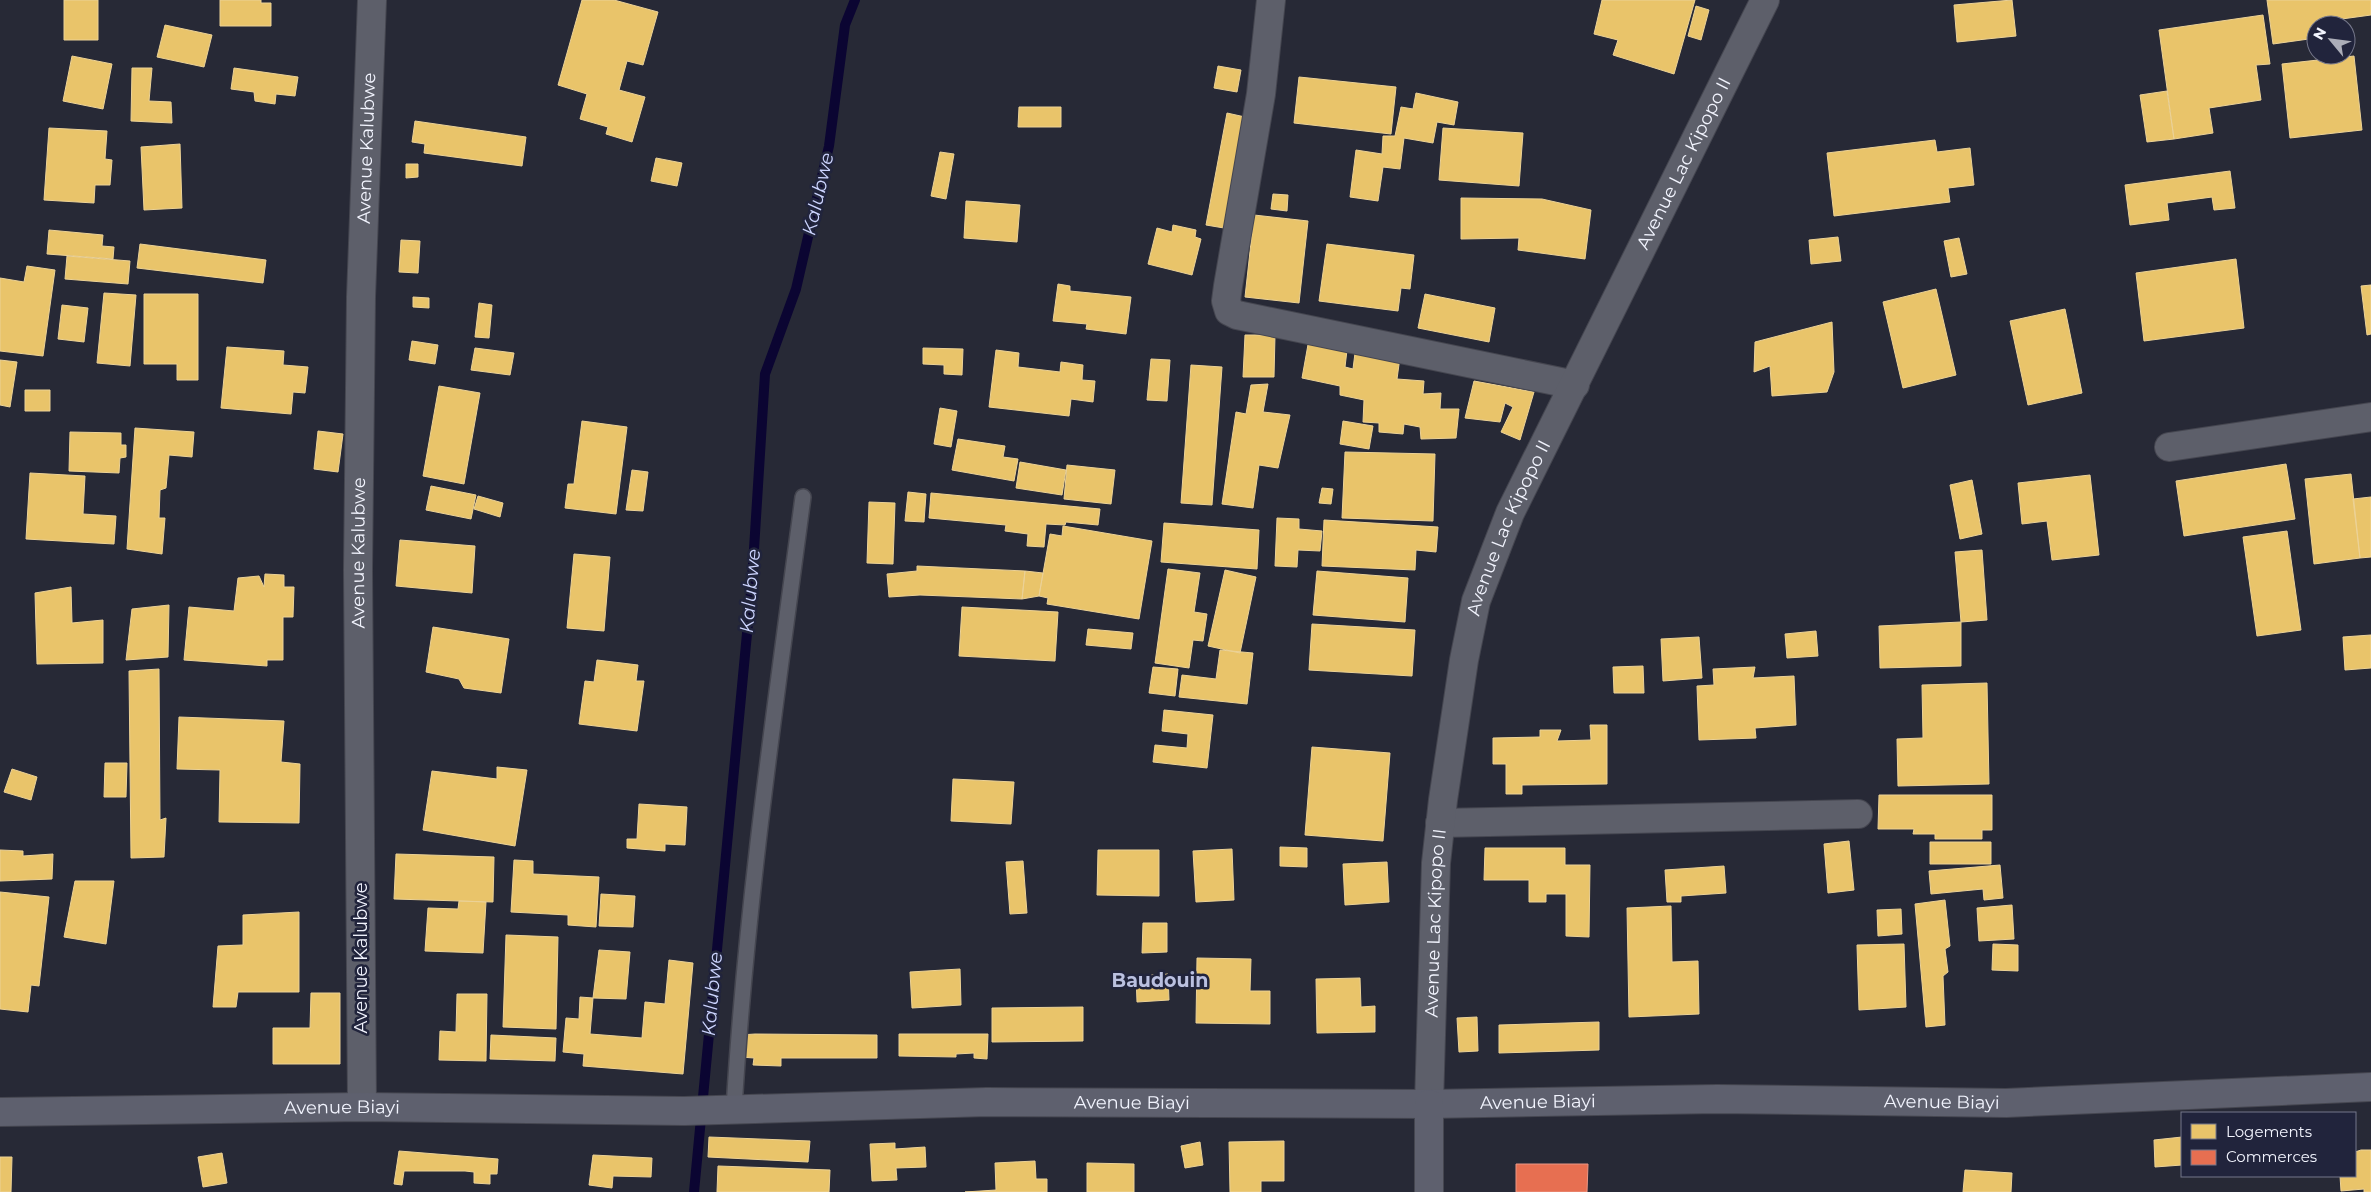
<svg xmlns="http://www.w3.org/2000/svg" width="2371" height="1192" viewBox="0 0 2371 1192" font-family="Montserrat,sans-serif">
	<style>
		.homes { fill: #e9c46a; stroke: #ecd296 }
		.shops { fill: #e76f51; stroke: #ea9785 }
		.lines { fill: none; stroke-linecap: round; stroke-linejoin: round }
		.stream { stroke: #0b0532; stroke-width: 10 }
		.lane-casing { stroke: #454650; stroke-width: 18 }
		.street-casing { stroke: #454650; stroke-width: 30 }
		.secondary-casing { stroke: #454650; stroke-width: 30 }
		.lane { stroke: #5d5f6a; stroke-width: 15 }
		.street { stroke: #5d5f6a; stroke-width: 28 }
		.secondary { stroke: #5e606e; stroke-width: 28 }
		.labels { text-anchor: middle; dominant-baseline: central; stroke-width: 5; stroke-linejoin: round; paint-order: stroke }
		.street-label { font-size: 18px; fill: #f2f4fe; stroke: #21243c }
		.water-label { font-size: 19px; font-style: italic; fill: #cdd5ff; stroke: #21243c }
		.neighbourhood-label { font-size: 19px; font-weight: bold; fill: #bac0e0; stroke: #21243c }
	</style>
	<rect width="100%" height="100%" fill="#272936"/>
	<path class="homes" d="M 64,0 L 98,0 L 98,40 L 64,40 Z
		M 220,0 L 261,0 L 261,3 L 271,3 L 271,26 L 220,26 Z
		M 582,0 L 614,0 L 658,12 L 643,65 L 627,61 L 619,90 L 645,97 L 632,142 L 606,134 L 608,127 L 580,119 L 587,94 L 558,85 Z
		M 1602,0 L 1695,0 L 1674,74 L 1613,55 L 1618,40 L 1594,34 Z
		M 2012,0 L 2016,36 L 1957,42 L 1954,5 Z
		M 2267,0 L 2371,0 L 2371,15 L 2327,21 L 2327,25 L 2316,25 L 2316,38 L 2273,44 Z
		M 1696,6 L 1709,10 L 1701,40 L 1688,36 Z
		M 2263,15 L 2270,64 L 2256,65 L 2261,100 L 2209,108 L 2213,133 L 2174,139 L 2159,30 Z
		M 165,25 L 212,35 L 204,67 L 157,57 Z
		M 72,56 L 112,64 L 103,109 L 63,101 Z
		M 2354,56 L 2362,130 L 2290,138 L 2282,64 Z
		M 1218,66 L 1241,70 L 1237,92 L 1214,88 Z
		M 132,68 L 152,68 L 149,101 L 171,102 L 172,123 L 131,121 Z
		M 234,68 L 298,77 L 295,96 L 276,94 L 275,104 L 255,101 L 254,92 L 231,89 Z
		M 1299,77 L 1396,87 L 1391,134 L 1294,123 Z
		M 2167,91 L 2174,139 L 2147,142 L 2140,95 Z
		M 1416,93 L 1458,102 L 1454,125 L 1437,122 L 1433,143 L 1404,138 L 1400,169 L 1383,167 L 1378,201 L 1350,197 L 1356,150 L 1382,154 L 1383,136 L 1395,136 L 1401,107 L 1413,109 Z
		M 1019,107 L 1061,107 L 1061,127 L 1018,127 Z
		M 1227,113 L 1245,117 L 1224,228 L 1206,225 Z
		M 415,121 L 526,137 L 522,166 L 424,153 L 425,144 L 412,142 Z
		M 49,128 L 107,131 L 105,159 L 112,160 L 110,185 L 95,185 L 94,203 L 44,200 Z
		M 1443,128 L 1523,133 L 1519,186 L 1439,180 Z
		M 1935,140 L 1937,152 L 1970,148 L 1974,185 L 1948,188 L 1950,202 L 1834,216 L 1827,153 Z
		M 180,144 L 182,208 L 144,210 L 141,147 Z
		M 940,152 L 954,154 L 946,199 L 931,196 Z
		M 656,158 L 682,163 L 677,186 L 651,181 Z
		M 406,164 L 418,164 L 418,177 L 406,178 Z
		M 2230,171 L 2235,208 L 2214,210 L 2212,197 L 2167,203 L 2169,220 L 2130,225 L 2125,185 Z
		M 1273,194 L 1288,195 L 1287,211 L 1271,209 Z
		M 1461,198 L 1542,199 L 1591,210 L 1585,259 L 1518,250 L 1519,238 L 1461,239 Z
		M 966,201 L 1020,205 L 1017,242 L 964,238 Z
		M 1254,215 L 1308,221 L 1299,303 L 1245,297 Z
		M 1173,225 L 1196,230 L 1195,237 L 1201,239 L 1192,275 L 1148,264 L 1157,228 L 1172,232 Z
		M 49,230 L 103,235 L 102,246 L 114,247 L 113,259 L 47,254 Z
		M 1838,237 L 1841,261 L 1811,264 L 1809,240 Z
		M 1959,238 L 1967,274 L 1951,277 L 1944,241 Z
		M 401,240 L 420,241 L 418,273 L 399,272 Z
		M 140,244 L 266,260 L 263,283 L 137,268 Z
		M 1327,244 L 1414,255 L 1410,289 L 1401,288 L 1398,311 L 1319,301 Z
		M 67,256 L 130,261 L 128,284 L 65,279 Z
		M 2236,259 L 2244,328 L 2144,341 L 2136,273 Z
		M 27,266 L 55,270 L 43,356 L 0,351 L 0,278 L 24,282 Z
		M 1058,284 L 1070,286 L 1070,291 L 1131,297 L 1126,334 L 1086,329 L 1087,324 L 1053,321 Z
		M 2371,285 L 2371,334 L 2367,335 L 2361,286 Z
		M 1936,289 L 1956,375 L 1903,388 L 1883,302 Z
		M 104,293 L 136,295 L 130,366 L 97,363 Z
		M 144,294 L 198,294 L 198,380 L 177,380 L 177,364 L 144,364 Z
		M 1425,294 L 1495,308 L 1489,342 L 1418,328 Z
		M 413,297 L 429,298 L 429,308 L 413,307 Z
		M 479,303 L 492,305 L 489,338 L 475,337 Z
		M 62,305 L 88,308 L 84,342 L 58,339 Z
		M 2065,309 L 2082,393 L 2028,405 L 2010,321 Z
		M 1832,322 L 1834,372 L 1827,392 L 1772,396 L 1770,366 L 1754,372 L 1755,342 Z
		M 1245,335 L 1275,335 L 1274,377 L 1243,377 Z
		M 1309,339 L 1348,342 L 1345,367 L 1353,369 L 1355,353 L 1400,357 L 1397,379 L 1424,381 L 1423,394 L 1441,393 L 1440,409 L 1459,409 L 1456,438 L 1421,439 L 1420,427 L 1404,424 L 1403,434 L 1379,432 L 1379,423 L 1363,422 L 1364,400 L 1340,395 L 1340,386 L 1302,378 Z
		M 412,341 L 438,345 L 435,364 L 409,360 Z
		M 227,347 L 284,351 L 283,365 L 308,367 L 305,393 L 293,392 L 291,414 L 221,408 Z
		M 475,348 L 514,353 L 510,375 L 471,370 Z
		M 923,348 L 963,349 L 962,375 L 944,374 L 944,365 L 923,364 Z
		M 996,350 L 1019,353 L 1018,367 L 1060,372 L 1061,362 L 1083,365 L 1082,380 L 1095,381 L 1093,402 L 1071,399 L 1069,416 L 989,407 Z
		M 1151,359 L 1170,360 L 1167,401 L 1147,400 Z
		M 0,360 L 17,362 L 10,407 L 0,405 Z
		M 1191,365 L 1222,367 L 1212,505 L 1181,503 Z
		M 1474,381 L 1534,392 L 1520,440 L 1501,432 L 1513,407 L 1505,403 L 1500,422 L 1465,418 Z
		M 1268,384 L 1263,412 L 1290,415 L 1278,468 L 1259,465 L 1253,508 L 1222,504 L 1236,412 L 1246,414 L 1251,385 Z
		M 439,386 L 480,393 L 464,484 L 423,476 Z
		M 25,390 L 50,390 L 50,411 L 25,411 Z
		M 940,408 L 957,411 L 951,447 L 934,444 Z
		M 582,421 L 627,427 L 616,514 L 565,508 L 568,484 L 574,484 Z
		M 1343,421 L 1373,426 L 1369,449 L 1340,444 Z
		M 135,428 L 194,432 L 192,457 L 169,455 L 166,488 L 160,490 L 159,518 L 165,518 L 162,554 L 127,549 Z
		M 318,431 L 343,434 L 338,472 L 314,469 Z
		M 70,432 L 121,433 L 121,445 L 126,445 L 126,457 L 120,458 L 119,473 L 69,471 Z
		M 958,439 L 1005,446 L 1003,457 L 1018,459 L 1014,481 L 952,470 Z
		M 1345,452 L 1435,454 L 1433,521 L 1342,518 Z
		M 1020,462 L 1066,470 L 1062,495 L 1016,488 Z
		M 2286,464 L 2295,519 L 2184,536 L 2176,481 Z
		M 1067,465 L 1115,470 L 1111,504 L 1064,499 Z
		M 632,470 L 648,472 L 643,511 L 626,510 Z
		M 30,473 L 85,476 L 83,514 L 116,516 L 114,544 L 26,539 Z
		M 2351,474 L 2360,558 L 2314,564 L 2305,479 Z
		M 2090,475 L 2099,555 L 2052,560 L 2047,521 L 2022,524 L 2018,483 Z
		M 1972,480 L 1982,534 L 1960,539 L 1950,485 Z
		M 431,486 L 476,495 L 471,519 L 426,510 Z
		M 1322,488 L 1333,489 L 1331,504 L 1319,503 Z
		M 908,492 L 926,494 L 924,522 L 905,521 Z
		M 931,493 L 1100,509 L 1098,525 L 1066,522 L 1065,525 L 1046,524 L 1044,547 L 1027,546 L 1028,534 L 1005,531 L 1006,525 L 929,518 Z
		M 478,496 L 503,503 L 500,517 L 474,509 Z
		M 2371,497 L 2371,557 L 2360,558 L 2353,499 Z
		M 869,502 L 895,503 L 893,564 L 867,563 Z
		M 1277,518 L 1299,519 L 1299,529 L 1322,531 L 1320,551 L 1298,550 L 1297,567 L 1275,566 Z
		M 1324,520 L 1438,527 L 1436,552 L 1416,550 L 1415,570 L 1322,566 Z
		M 1164,523 L 1259,530 L 1257,569 L 1161,562 Z
		M 1063,526 L 1152,541 L 1139,619 L 1047,604 L 1048,598 L 1039,596 L 1050,534 L 1062,536 Z
		M 2287,531 L 2301,630 L 2257,636 L 2243,537 Z
		M 400,540 L 475,546 L 472,593 L 396,586 Z
		M 1982,550 L 1987,620 L 1961,622 L 1955,552 Z
		M 574,554 L 610,557 L 604,631 L 567,628 Z
		M 917,566 L 1025,571 L 1022,599 L 920,595 L 889,597 L 887,574 L 917,571 Z
		M 1168,569 L 1200,573 L 1194,612 L 1207,614 L 1203,641 L 1193,640 L 1189,668 L 1155,663 Z
		M 1225,570 L 1256,577 L 1240,653 L 1208,646 Z
		M 1025,571 L 1043,573 L 1039,596 L 1022,599 Z
		M 1317,571 L 1408,578 L 1405,622 L 1313,615 Z
		M 265,574 L 284,575 L 284,587 L 294,587 L 293,617 L 283,617 L 283,660 L 267,660 L 267,666 L 184,660 L 189,607 L 234,611 L 238,578 L 259,576 L 264,587 Z
		M 71,587 L 72,623 L 103,620 L 103,663 L 37,664 L 35,593 Z
		M 169,605 L 168,657 L 126,660 L 132,609 Z
		M 962,607 L 1058,612 L 1055,661 L 959,656 Z
		M 1961,622 L 1961,666 L 1880,668 L 1879,626 Z
		M 1312,624 L 1415,630 L 1412,676 L 1309,670 Z
		M 433,627 L 509,639 L 501,693 L 464,688 L 459,679 L 426,672 Z
		M 1088,629 L 1133,633 L 1131,649 L 1086,645 Z
		M 1816,631 L 1818,656 L 1787,658 L 1785,634 Z
		M 2371,635 L 2371,668 L 2345,670 L 2343,637 Z
		M 1699,637 L 1702,678 L 1663,681 L 1661,639 Z
		M 1220,650 L 1253,653 L 1247,704 L 1179,697 L 1182,675 L 1216,679 Z
		M 597,660 L 638,665 L 636,681 L 644,681 L 637,731 L 579,724 L 585,681 L 594,682 Z
		M 1643,666 L 1644,693 L 1614,693 L 1613,667 Z
		M 1153,667 L 1178,669 L 1175,696 L 1149,693 Z
		M 1755,667 L 1753,678 L 1794,676 L 1796,725 L 1755,728 L 1756,738 L 1699,740 L 1697,686 L 1714,685 L 1713,669 Z
		M 159,669 L 160,820 L 166,818 L 164,857 L 131,858 L 129,671 Z
		M 1987,683 L 1989,784 L 1898,786 L 1897,739 L 1923,738 L 1922,685 Z
		M 1164,710 L 1213,715 L 1207,768 L 1153,762 L 1155,745 L 1187,748 L 1188,734 L 1162,731 Z
		M 179,717 L 284,721 L 281,762 L 300,764 L 299,823 L 219,822 L 220,770 L 177,769 Z
		M 1590,725 L 1607,725 L 1607,784 L 1522,785 L 1522,794 L 1506,794 L 1506,764 L 1493,764 L 1493,738 L 1540,737 L 1540,730 L 1561,730 L 1557,741 L 1591,740 Z
		M 1312,747 L 1390,753 L 1383,841 L 1305,835 Z
		M 105,763 L 127,763 L 126,797 L 104,797 Z
		M 497,767 L 527,770 L 515,846 L 423,830 L 432,771 L 497,779 Z
		M 12,769 L 37,777 L 31,800 L 4,792 Z
		M 953,779 L 1014,782 L 1011,824 L 951,821 Z
		M 1879,795 L 1992,795 L 1992,830 L 1982,830 L 1982,839 L 1935,839 L 1935,834 L 1913,834 L 1914,829 L 1878,829 Z
		M 639,804 L 687,807 L 685,845 L 665,844 L 665,851 L 627,848 L 627,839 L 637,839 Z
		M 1849,841 L 1854,890 L 1828,893 L 1824,844 Z
		M 1930,842 L 1991,842 L 1991,864 L 1930,864 Z
		M 1280,847 L 1307,848 L 1307,867 L 1280,866 Z
		M 1485,848 L 1565,848 L 1565,865 L 1590,865 L 1589,937 L 1566,936 L 1566,894 L 1546,894 L 1546,902 L 1529,902 L 1529,880 L 1484,880 Z
		M 1232,849 L 1234,900 L 1196,902 L 1193,851 Z
		M 0,850 L 23,851 L 23,856 L 53,854 L 52,879 L 0,881 Z
		M 1098,850 L 1159,850 L 1159,896 L 1097,895 Z
		M 396,854 L 494,857 L 493,902 L 394,899 Z
		M 514,860 L 533,861 L 533,874 L 599,877 L 596,927 L 568,925 L 568,915 L 511,912 Z
		M 1023,861 L 1027,913 L 1010,914 L 1006,862 Z
		M 1387,862 L 1389,902 L 1345,905 L 1343,864 Z
		M 2000,865 L 2003,898 L 1984,900 L 1983,889 L 1931,894 L 1929,871 Z
		M 1724,866 L 1726,893 L 1681,896 L 1681,902 L 1667,902 L 1665,870 Z
		M 75,881 L 114,881 L 106,944 L 64,937 Z
		M 0,892 L 49,897 L 39,986 L 31,985 L 28,1012 L 0,1009 Z
		M 601,894 L 635,896 L 633,927 L 599,926 Z
		M 1945,900 L 1950,946 L 1945,949 L 1948,972 L 1943,976 L 1945,1025 L 1926,1027 L 1915,904 Z
		M 459,901 L 486,902 L 483,953 L 425,951 L 428,908 L 458,909 Z
		M 2012,905 L 2014,939 L 1979,941 L 1977,908 Z
		M 1671,906 L 1672,962 L 1698,961 L 1699,1014 L 1629,1017 L 1627,908 Z
		M 1901,909 L 1902,934 L 1878,936 L 1877,910 Z
		M 299,912 L 299,992 L 238,992 L 236,1007 L 213,1007 L 218,946 L 243,945 L 243,915 Z
		M 1143,923 L 1167,923 L 1167,952 L 1142,953 Z
		M 506,935 L 558,937 L 556,1029 L 503,1027 Z
		M 1904,944 L 1906,1007 L 1859,1010 L 1857,945 Z
		M 1993,944 L 2018,945 L 2018,971 L 1992,970 Z
		M 599,950 L 630,952 L 626,999 L 593,998 Z
		M 1197,958 L 1251,959 L 1250,991 L 1270,991 L 1270,1024 L 1196,1023 Z
		M 669,960 L 693,963 L 683,1074 L 583,1066 L 584,1054 L 563,1052 L 566,1018 L 579,1019 L 580,997 L 593,998 L 590,1034 L 642,1038 L 645,1002 L 665,1004 Z
		M 960,969 L 961,1005 L 912,1008 L 910,972 Z
		M 1168,974 L 1169,1000 L 1137,1002 L 1136,976 Z
		M 1360,978 L 1361,1007 L 1375,1006 L 1375,1032 L 1317,1033 L 1316,979 Z
		M 311,993 L 340,993 L 340,1064 L 273,1064 L 273,1028 L 310,1028 Z
		M 457,994 L 487,994 L 486,1061 L 439,1060 L 440,1031 L 456,1032 Z
		M 1083,1007 L 1083,1041 L 992,1042 L 992,1008 Z
		M 1477,1017 L 1478,1051 L 1459,1052 L 1457,1018 Z
		M 1599,1022 L 1599,1050 L 1499,1053 L 1499,1025 Z
		M 755,1034 L 877,1035 L 877,1058 L 781,1058 L 781,1066 L 753,1065 L 754,1058 L 740,1057 L 740,1035 Z
		M 899,1034 L 988,1034 L 987,1059 L 974,1058 L 974,1053 L 956,1054 L 956,1057 L 899,1056 Z
		M 491,1035 L 556,1038 L 555,1061 L 490,1059 Z
		M 709,1137 L 810,1141 L 808,1162 L 708,1157 Z
		M 2182,1137 L 2182,1165 L 2155,1167 L 2154,1140 Z
		M 1284,1141 L 1284,1181 L 1261,1181 L 1261,1192 L 1230,1192 L 1229,1142 Z
		M 1200,1142 L 1203,1165 L 1185,1168 L 1181,1146 Z
		M 895,1143 L 895,1149 L 925,1147 L 926,1167 L 896,1168 L 897,1180 L 872,1181 L 870,1144 Z
		M 2361,1150 L 2371,1150 L 2371,1192 L 2364,1192 L 2364,1189 L 2341,1191 L 2340,1176 L 2355,1176 L 2355,1152 Z
		M 399,1151 L 498,1159 L 497,1174 L 490,1174 L 490,1184 L 474,1183 L 474,1172 L 465,1171 L 404,1171 L 402,1185 L 394,1184 Z
		M 222,1153 L 227,1183 L 203,1187 L 198,1157 Z
		M 593,1155 L 652,1158 L 651,1177 L 613,1176 L 612,1188 L 589,1185 Z
		M 0,1157 L 12,1157 L 11,1192 L 0,1192 Z
		M 1035,1161 L 1036,1179 L 1047,1179 L 1047,1192 L 965,1192 L 996,1190 L 995,1163 Z
		M 1087,1163 L 1134,1164 L 1134,1192 L 1087,1192 Z
		M 718,1166 L 830,1170 L 829,1192 L 717,1192 Z
		M 1965,1170 L 2012,1173 L 2011,1192 L 1963,1192 Z"/>
	<path class="shops" d="M 1516,1164 L 1588,1164 L 1587,1192 L 1516,1192 Z"/>
	<g class="lines">
		<path class="stream" d="M 694,1192 L 752,581 L 765,374 L 796,289 L 829,146 L 845,25 L 855,0"/>
		<g class="lane-casing">
			<path id="lane" d="M 734,1109 C 746,904 776,700 803,497"/>
		</g>
		<g class="street-casing">
			<g id="street">
				<path d="M 1271,0 L 1261,94 L 1228,286 L 1226,301 L 1229,311 L 1237,315 L 1575,385"/>
				<path d="M 2169,447 L 2371,417"/>
				<path d="M 1440,823 L 1858,814"/>
				<path id="s1" d="M 1429,1104 L 1436,863 L 1443,800 L 1464,660 L 1476,601 L 1510,513 L 1765,0"/>
				<path id="s2" d="M 362,1107 L 358,570 L 361,297 L 372,0"/>
			</g>
		</g>
		<g class="secondary-casing">
			<g id="secondary">
				<path id="s3" d="M 0,1112 L 362,1107 L 684,1111 L 987,1102 L 1429,1104 L 1717,1099 L 2006,1103 L 2371,1087"/>
				<path d="M 1429,1192 L 1429,1104"/>
			</g>
		</g>
		<use href="#lane" class="lane"/>
		<use href="#street" class="street"/>
		<use href="#secondary" class="secondary"/>
	</g>
	<g class="labels">
		<g class="street-label">
			<text stroke="none"><textPath href="#s2" startOffset="959">Avenue Kalubwe</textPath></text>
			<text stroke="none"><textPath href="#s1" startOffset="991">Avenue Lac Kipopo II</textPath></text>
			<text stroke="none"><textPath href="#s1" startOffset="586">Avenue Lac Kipopo II</textPath></text>
			<text stroke="none"><textPath href="#s2" startOffset="554">Avenue Kalubwe</textPath></text>
			<text stroke="none"><textPath href="#s1" startOffset="181">Avenue Lac Kipopo II</textPath></text>
			<text transform="translate(361 958) rotate(-90)">Avenue Kalubwe</text>
			<text stroke="none"><textPath href="#s3" startOffset="1538">Avenue Biayi</textPath></text>
			<text stroke="none"><textPath href="#s3" startOffset="1132">Avenue Biayi</textPath></text>
			<text stroke="none"><textPath href="#s3" startOffset="1942">Avenue Biayi</textPath></text>
			<text stroke="none"><textPath href="#s3" startOffset="342">Avenue Biayi</textPath></text>
		</g>
		<g class="water-label">
			<text transform="translate(818 194) rotate(-77)">Kalubwe</text>
			<text transform="translate(750 591) rotate(-85)">Kalubwe</text>
			<text transform="translate(712 994) rotate(-85)">Kalubwe</text>
		</g>
		<g class="neighbourhood-label">
			<text x="1160" y="980">Baudouin</text>
		</g>
	</g>
	<rect x="2181" y="1112" width="175" height="65" fill="#21243c" stroke="#75778a"/>
	<rect x="2191" y="1124" width="25" height="15" fill="#e9c46a" stroke="#75778a"/>
	<text x="2226" y="1137" font-size="15" fill="#f2f4fe">Logements</text>
	<rect x="2191" y="1150" width="25" height="15" fill="#e76f51" stroke="#75778a"/>
	<text x="2226" y="1162" font-size="15" fill="#f2f4fe">Commerces</text>
	<g transform="translate(2331 40) rotate(299)"><circle r="24" fill="#21243c" stroke="#75778a"/>
	<path d="M0-4L9 19L0 12L-9 19Z" fill="#abadb8"/>
	<text y="-8" font-size="14" font-weight="bold" text-anchor="middle" fill="#f2f4fe">N</text>
	</g>
</svg>
